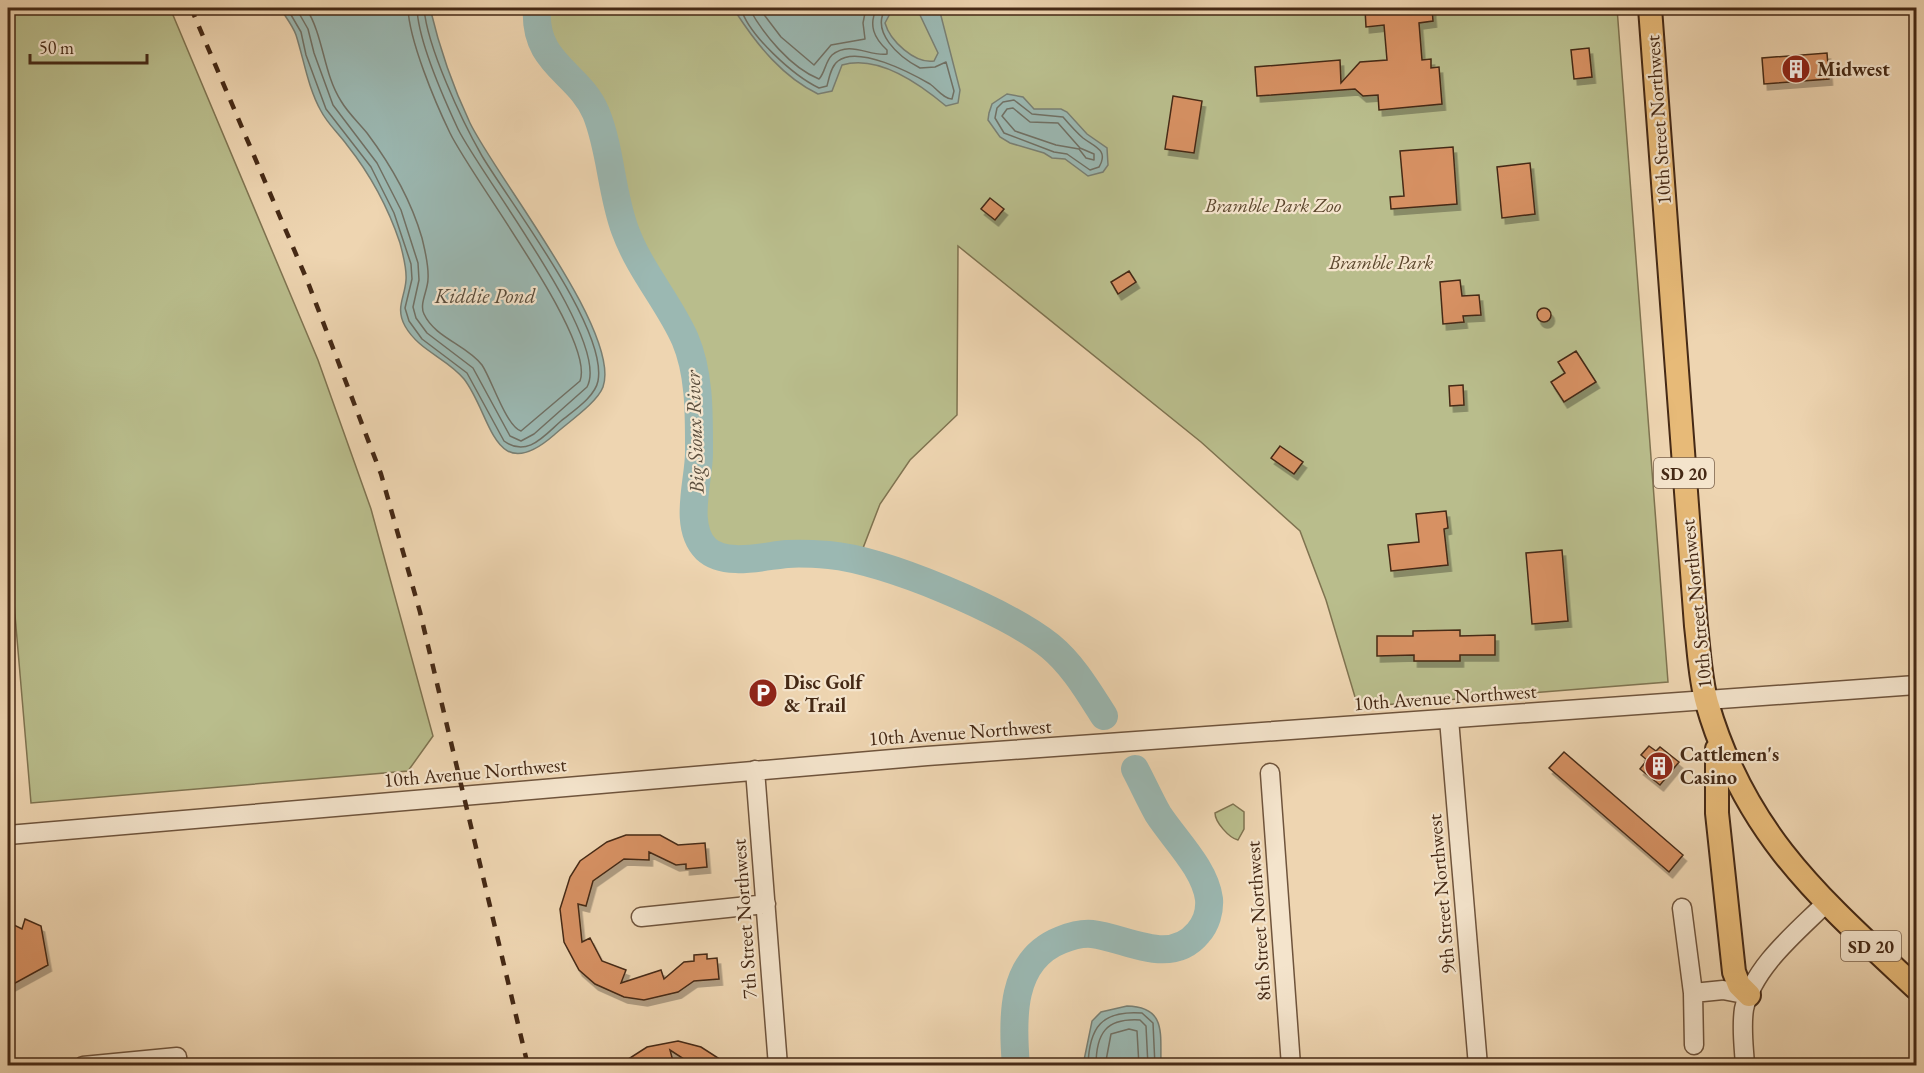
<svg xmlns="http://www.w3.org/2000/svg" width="1924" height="1073" viewBox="0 0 1924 1073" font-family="'EB Garamond',serif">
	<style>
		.green { fill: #b9bd8c; stroke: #7f7350; stroke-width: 1.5 }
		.water { fill: #9bb8b2; stroke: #797f73; stroke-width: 1.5 }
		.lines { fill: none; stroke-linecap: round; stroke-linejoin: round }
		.shore { stroke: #707064; stroke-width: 1.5 }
		.river { stroke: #9bb8b2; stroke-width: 28 }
		.building { fill: #d79164; stroke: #452915; stroke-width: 1.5; filter: url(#shadow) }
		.minor-casing { stroke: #6f543c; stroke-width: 21 }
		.major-casing { stroke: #452915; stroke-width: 26 }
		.minor { stroke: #f4e4cc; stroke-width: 18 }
		.major { stroke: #e7ba78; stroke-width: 22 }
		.rail { stroke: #452915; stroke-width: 4.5; stroke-dasharray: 10 10; stroke-linecap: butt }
		.labels { text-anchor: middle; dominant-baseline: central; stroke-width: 4.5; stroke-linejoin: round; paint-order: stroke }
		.shield { fill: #f4e4cc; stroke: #7a614c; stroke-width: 1.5 }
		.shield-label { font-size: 18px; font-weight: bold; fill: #452915 }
		.poi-label { font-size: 20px; font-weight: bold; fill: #452915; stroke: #f4e4cc; text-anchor: start }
		.street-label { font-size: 20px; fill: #452915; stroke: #f4e4cc }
		.park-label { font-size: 20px; font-style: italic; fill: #5c472d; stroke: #f4e4cc }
		.water-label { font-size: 21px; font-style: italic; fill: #5a4d3c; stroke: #f4e4cc }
	</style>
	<defs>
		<filter id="shadow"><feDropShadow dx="3.5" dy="6" stdDeviation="0" flood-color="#0004"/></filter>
	</defs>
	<rect width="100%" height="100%" fill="#eed5b1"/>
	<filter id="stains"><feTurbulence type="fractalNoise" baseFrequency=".00333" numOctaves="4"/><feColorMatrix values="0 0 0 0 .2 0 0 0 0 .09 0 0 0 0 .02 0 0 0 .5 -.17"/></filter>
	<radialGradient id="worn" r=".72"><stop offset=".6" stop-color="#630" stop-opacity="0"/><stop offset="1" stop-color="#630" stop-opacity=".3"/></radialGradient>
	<path class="green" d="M 8,8 L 170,8 L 318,360 L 371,509 L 433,736 L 408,771 L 31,803 L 8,533 Z
		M 537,8 L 1617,8 L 1668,682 L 1358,707 L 1326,600 L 1300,531 L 1201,442 L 958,246 L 957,415 L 910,460 L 880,504 L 858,561 C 836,556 814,554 791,554 C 766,554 727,568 706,550 C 682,528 699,481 699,453 C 699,416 700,375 685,341 C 677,321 664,305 652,287 C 641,268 632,249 625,229 C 611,193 612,144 595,111 C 574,71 533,61 537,8 Z
		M 1233,804 L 1244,812 L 1244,829 L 1238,840 C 1229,838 1215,822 1215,813 Z"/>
	<path class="water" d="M 280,8 L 430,8 C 439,46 453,87 470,123 C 496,177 622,333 603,387 C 597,403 567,423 554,435 C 493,488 492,415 464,379 C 447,358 419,351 405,326 C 395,308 405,297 406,280 C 407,268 403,255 400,243 C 388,207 370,174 347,145 C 339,134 327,123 321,111 C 308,88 304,60 296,35 C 293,26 285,16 280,8 Z
		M 735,8 L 893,8 L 885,23 C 890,41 915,64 934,61 L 938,53 L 919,13 L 912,8 L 939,8 L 960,90 L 958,103 L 946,106 C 920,84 878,54 842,65 L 832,91 L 818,94 C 783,77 758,46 737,14 Z
		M 1007,94 L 1023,97 L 1034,109 L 1061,109 L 1067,112 L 1087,134 L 1107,148 L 1108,165 L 1103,172 L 1088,176 L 1065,159 L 1052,158 L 1044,153 L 1010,143 L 1000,137 L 988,120 L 989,113 L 992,104 Z
		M 1127,1006 C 1167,1007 1160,1034 1161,1065 L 1083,1065 L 1092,1021 L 1101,1012 Z"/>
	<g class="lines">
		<path class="shore" d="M 287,8 L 301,32 L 306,55 L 326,109 L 371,167 L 394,213 L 411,264 L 412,279 L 405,308 L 409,321 L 422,339 L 467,373 L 504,441 C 527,458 544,436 561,421 C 573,411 595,397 598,381 C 608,329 510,203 482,156 C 462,121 427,47 424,8
			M 296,8 L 308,29 L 314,53 L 333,105 L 377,163 L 401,210 L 418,263 L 419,280 L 413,307 L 416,318 L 427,333 L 473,368 L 510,436 L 521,441 L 534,434 L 587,387 C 612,342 481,176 458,129 C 444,99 418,40 417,8
			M 306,8 C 324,36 323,73 341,101 C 348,113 359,123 367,133 C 391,165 411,200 422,238 C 425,251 429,265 428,279 C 428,290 419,304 424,314 C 435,338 467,345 482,365 C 492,380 506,426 521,431 L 580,381 C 596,339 472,179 450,133 C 435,102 409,40 408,8
			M 741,8 C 748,35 794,76 819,88 L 827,86 C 829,78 831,66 838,61 C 858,45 911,73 930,84 C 937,89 944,99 952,99 L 954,91 L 946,62 L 935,67 L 920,68 C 899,57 870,32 886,8
			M 749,8 C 763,34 791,68 819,79 C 825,73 825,62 832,55 C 850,40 870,57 887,54 L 887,50 C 874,38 868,25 877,8
			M 759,8 L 781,37 L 814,65 L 831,45 L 865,39 L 863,23 L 866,8
			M 1014,100 L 1032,114 L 1063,117 C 1069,124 1076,132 1083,138 C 1095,147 1109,150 1099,167 L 1090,170 L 1067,154 L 1054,152 L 1004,133 L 995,118 L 997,108 L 1003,102 Z
			M 1013,108 L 1030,122 L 1058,123 L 1080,148 L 1094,154 L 1094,160 L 1086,158 L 1079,149 L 1056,145 L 1015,131 L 1002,116 L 1007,109 Z
			M 1088,1066 C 1089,1027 1102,1010 1142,1013 L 1153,1023 L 1155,1066
			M 1096,1066 C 1096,1033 1106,1018 1140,1020 L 1146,1026 L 1148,1066
			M 1105,1066 L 1111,1034 L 1129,1029 L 1137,1031 L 1139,1066"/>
		<path class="river" d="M 537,8 C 533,64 578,71 596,113 C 611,150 611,192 625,230 C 640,271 668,301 685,339 C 700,374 699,416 699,453 C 699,481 683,526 706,549 C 725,567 764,556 787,554 C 801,553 816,554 829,555 C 885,560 1006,611 1050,646 C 1073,665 1088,691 1104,716
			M 1016,1066 C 1012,1019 1010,960 1061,940 C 1071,936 1082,933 1092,934 C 1127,938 1170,967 1198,933 C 1206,924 1210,911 1209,899 C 1205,868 1174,839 1158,814 C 1150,800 1143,784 1135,769"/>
	</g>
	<path class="building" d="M 1375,8 L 1432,8 L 1433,21 L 1419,23 L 1422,60 L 1431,59 L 1431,68 L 1439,67 L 1442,104 L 1379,110 L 1378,95 L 1363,96 L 1355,89 L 1257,96 L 1255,67 L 1340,60 L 1341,83 L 1360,62 L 1387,60 L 1384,25 L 1366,27 L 1365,9 Z
		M 1589,48 L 1592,77 L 1574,79 L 1571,50 Z
		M 1827,53 L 1829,79 L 1764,84 L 1762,58 Z
		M 1173,96 L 1202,101 L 1194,153 L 1165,149 Z
		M 1453,147 L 1457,204 L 1391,209 L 1390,197 L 1404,196 L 1400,151 Z
		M 1530,163 L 1535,214 L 1502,218 L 1497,167 Z
		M 990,198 L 1004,209 L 995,220 L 981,209 Z
		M 1129,271 L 1136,282 L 1118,294 L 1111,282 Z
		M 1460,280 L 1462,296 L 1479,295 L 1481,315 L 1463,316 L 1464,322 L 1443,324 L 1440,282 Z
		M1537 315a7 7 0 1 1 14 0a7 7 0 1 1-14 0Z
		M 1576,351 L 1596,382 L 1564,402 L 1551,382 L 1565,373 L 1558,362 Z
		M 1463,385 L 1464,405 L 1450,406 L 1449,386 Z
		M 1280,446 L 1303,462 L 1294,474 L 1271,458 Z
		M 1446,511 L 1448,528 L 1444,529 L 1448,565 L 1391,571 L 1388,545 L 1419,542 L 1416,514 Z
		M 1562,550 L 1568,621 L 1532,624 L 1526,553 Z
		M 1460,630 L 1460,636 L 1495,635 L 1495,655 L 1460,655 L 1460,661 L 1414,661 L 1414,655 L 1377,656 L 1377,636 L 1413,636 L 1413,631 Z
		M 1649,746 L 1656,751 L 1660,747 L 1679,762 L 1660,785 L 1640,769 L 1647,760 L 1641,755 Z
		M 1564,752 L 1683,855 L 1669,872 L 1549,768 Z
		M 626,835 L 660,835 L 678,845 L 705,843 L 707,867 L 686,869 L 686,864 L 676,865 L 649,852 L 649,860 L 624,859 L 593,881 L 586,906 L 578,904 L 582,942 L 590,938 L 602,961 L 626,970 L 621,983 L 661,970 L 664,979 L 684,962 L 694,961 L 694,955 L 707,954 L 707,959 L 717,958 L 719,979 L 694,981 L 678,992 L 644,1000 L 624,997 L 595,984 L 579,970 L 564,942 L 560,909 L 570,877 L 580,861 L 607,842 Z
		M 25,919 L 41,926 L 48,965 L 8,987 L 8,922 L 22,929 Z
		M 678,1041 L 701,1047 L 729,1065 L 693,1065 L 670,1050 L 674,1065 L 619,1065 L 647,1047 Z"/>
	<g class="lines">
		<g class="minor-casing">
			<path id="minor" d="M 1449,719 L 1478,1066
				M 755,770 L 778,1066
				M 1270,773 L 1291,1066
				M 8,835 L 927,756 L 1916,685
				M 1682,908 L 1693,993 L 1694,1045
				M 641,917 L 766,904
				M 1693,993 L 1723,990 L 1749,995
				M 83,1066 L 177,1057 L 178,1066
				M 1745,1066 C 1744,1047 1741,1028 1744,1009 C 1753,967 1797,932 1826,903"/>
		</g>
		<g class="major-casing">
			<path id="major" d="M 1650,8 L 1696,626 C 1699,651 1700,679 1707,703 C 1745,835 1821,899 1916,988
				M 1717,749 L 1717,813 L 1734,972 L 1739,985 L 1749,995"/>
		</g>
		<use href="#minor" class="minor"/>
		<use href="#major" class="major"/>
		<path class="rail" d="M 191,8 L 307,280 L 381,474 L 420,612 L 528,1066"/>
	</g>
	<defs>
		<g id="building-disc" transform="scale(1.5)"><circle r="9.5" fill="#8f2418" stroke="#f4e4cc"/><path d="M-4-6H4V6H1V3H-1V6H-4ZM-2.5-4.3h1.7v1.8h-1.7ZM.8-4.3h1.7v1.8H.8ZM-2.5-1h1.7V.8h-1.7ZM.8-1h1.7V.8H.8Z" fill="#fff"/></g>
		<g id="parking-disc" transform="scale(1.5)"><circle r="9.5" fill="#8f2418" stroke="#f4e4cc"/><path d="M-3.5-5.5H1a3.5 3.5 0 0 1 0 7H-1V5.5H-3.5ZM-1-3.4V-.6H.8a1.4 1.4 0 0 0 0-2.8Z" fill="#fff"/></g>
	</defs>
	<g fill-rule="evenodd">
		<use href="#building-disc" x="1796" y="69"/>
		<use href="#parking-disc" x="763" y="693"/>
		<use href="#building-disc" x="1659" y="766"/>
	</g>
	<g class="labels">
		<g class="shield">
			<rect x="1654" y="458" width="60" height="30" rx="4.5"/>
			<rect x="1841" y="931" width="60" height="30" rx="4.5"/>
		</g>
		<g class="shield-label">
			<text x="1684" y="473">SD 20</text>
			<text x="1871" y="946">SD 20</text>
		</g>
		<g class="poi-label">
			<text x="1817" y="69">Midwest</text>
			<text x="784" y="682">Disc Golf<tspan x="784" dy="23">&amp; Trail</tspan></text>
			<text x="1680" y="754">Cattlemen's<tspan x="1680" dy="23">Casino</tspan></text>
		</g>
		<g class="street-label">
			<text transform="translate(1658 120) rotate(-94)">10th Street Northwest</text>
			<text transform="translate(1696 604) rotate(-96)">10th Street Northwest</text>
			<text transform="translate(1445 697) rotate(-4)">10th Avenue Northwest</text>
			<text transform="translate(960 732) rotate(-4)">10th Avenue Northwest</text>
			<text transform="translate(475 772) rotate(-5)">10th Avenue Northwest</text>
			<text transform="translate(1441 894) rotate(-95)">9th Street Northwest</text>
			<text transform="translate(744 919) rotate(-94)">7th Street Northwest</text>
			<text transform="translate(1258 921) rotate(-94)">8th Street Northwest</text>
		</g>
		<g class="park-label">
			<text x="1273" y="205">Bramble Park Zoo</text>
			<text x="1381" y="262">Bramble Park</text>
		</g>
		<g class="water-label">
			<text x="485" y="295">Kiddie Pond</text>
			<text transform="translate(694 432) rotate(-92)">Big Sioux River</text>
		</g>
	</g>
	<rect width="1924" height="1073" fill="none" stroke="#eed5b1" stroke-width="30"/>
	<rect x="9" y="9" width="1906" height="1055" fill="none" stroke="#452915" stroke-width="3"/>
	<rect x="15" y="15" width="1894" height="1043" fill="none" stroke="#452915" stroke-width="1.5"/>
	<path d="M30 54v9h117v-9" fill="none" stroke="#452915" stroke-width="3"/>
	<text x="39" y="54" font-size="18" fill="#452915" stroke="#f4e4cc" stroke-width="4.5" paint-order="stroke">50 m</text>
	<rect width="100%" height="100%" filter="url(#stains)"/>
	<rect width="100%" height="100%" fill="url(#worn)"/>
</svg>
